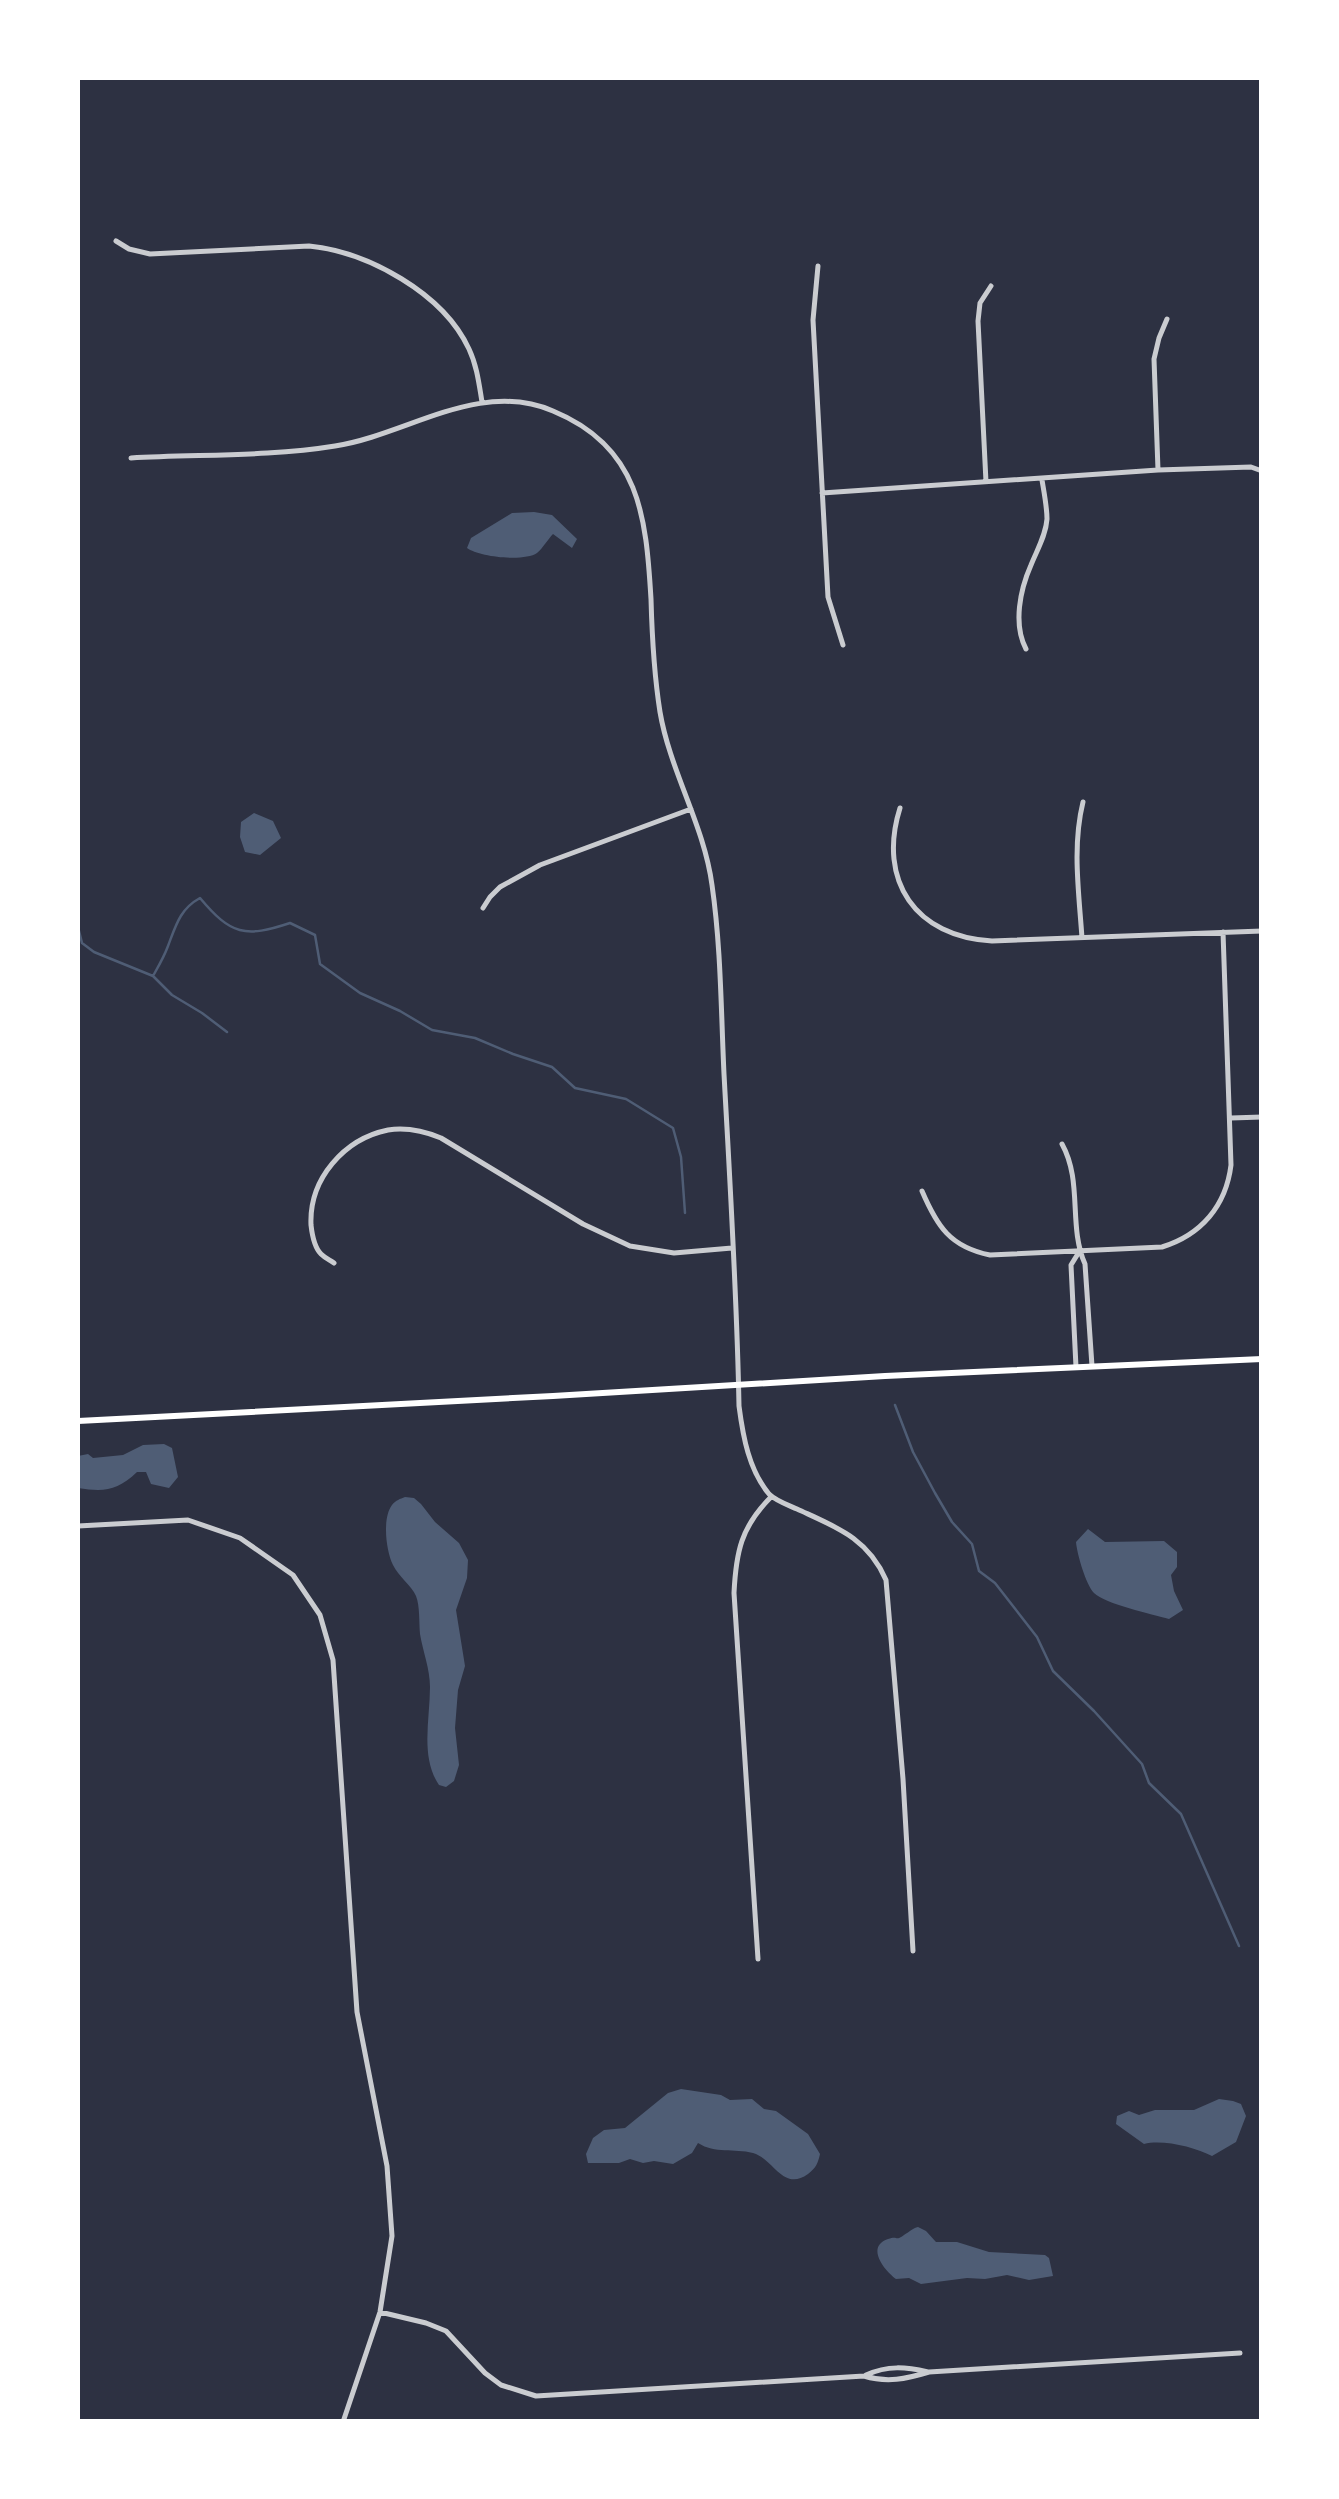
<svg xmlns="http://www.w3.org/2000/svg" width="1339" height="2499" viewBox="0 0 1339 2499" font-family="Montserrat,sans-serif">
	<style>
		.water { fill: #4f5d75 }
		.lines { fill: none; stroke-linecap: round; stroke-linejoin: round }
		.stream { stroke: #4f5d75; stroke-width: 2.5 }
		.minor { stroke: #caccd0; stroke-width: 5 }
		.secondary { stroke: #fff; stroke-width: 6 }
	</style>
	<rect width="100%" height="100%" fill="#2d3142"/>
	<path class="water" d="M 534,512 L 552,515 L 577,539 L 572,548 L 553,534 C 548,539 543,548 537,553 C 524,562 479,557 467,548 L 471,538 L 512,513 Z
		M 254,813 L 273,821 L 281,838 L 260,855 L 245,852 L 240,837 L 241,822 Z
		M 164,1444 L 172,1448 L 178,1477 L 169,1488 L 151,1484 L 146,1472 L 137,1472 C 117,1491 104,1492 78,1488 L 78,1456 L 88,1454 L 93,1458 L 123,1455 L 143,1445 Z
		M 405,1497 L 414,1498 L 421,1504 L 435,1522 L 459,1543 L 468,1560 L 467,1578 L 456,1610 L 465,1666 L 458,1690 L 455,1728 L 459,1765 L 454,1781 L 446,1787 L 439,1785 C 420,1757 430,1719 430,1687 C 430,1669 423,1652 420,1634 C 419,1623 420,1606 416,1596 C 412,1586 398,1576 393,1565 C 386,1551 382,1518 392,1505 C 396,1500 400,1499 405,1497 Z
		M 1088,1529 L 1105,1542 L 1164,1541 L 1177,1552 L 1177,1567 L 1171,1575 L 1174,1591 L 1183,1610 L 1169,1619 C 1152,1614 1105,1604 1094,1593 C 1086,1585 1077,1554 1076,1542 Z
		M 681,2089 L 721,2095 L 730,2100 L 752,2099 L 764,2109 L 776,2111 L 808,2134 L 820,2154 C 818,2163 816,2168 808,2174 C 783,2192 774,2159 753,2153 C 734,2148 715,2154 698,2143 L 692,2153 L 673,2164 L 654,2161 L 643,2163 L 630,2159 L 619,2163 L 588,2163 L 586,2154 L 593,2138 L 604,2130 L 625,2128 L 668,2093 Z
		M 1219,2099 L 1233,2101 L 1241,2104 L 1246,2116 L 1236,2142 L 1212,2156 C 1195,2147 1162,2139 1144,2144 L 1116,2124 L 1117,2116 L 1129,2111 L 1139,2115 L 1155,2110 L 1194,2110 Z
		M 918,2227 L 926,2231 L 936,2242 L 957,2242 L 989,2252 L 1045,2255 L 1049,2258 L 1053,2276 L 1029,2280 L 1007,2275 L 985,2279 L 967,2278 L 921,2284 L 909,2278 L 896,2279 C 885,2271 865,2247 888,2239 C 899,2235 894,2242 904,2235 C 909,2232 913,2228 918,2227 Z"/>
	<g class="lines">
		<path class="stream" d="M 78,927 L 82,943 L 94,952 L 153,976 L 172,995 L 202,1013 L 227,1032
			M 153,976 C 158,967 164,957 168,946 C 176,925 180,909 200,898 C 231,935 245,938 290,923 L 315,935 L 320,964 L 360,993 L 400,1011 L 432,1030 L 475,1038 L 513,1054 L 552,1067 L 575,1088 L 626,1099 L 673,1128 L 681,1157 L 685,1213
			M 895,1405 L 913,1452 L 935,1493 L 952,1522 L 972,1544 L 979,1571 L 995,1583 L 1037,1637 L 1053,1671 L 1094,1711 L 1142,1764 L 1149,1783 L 1181,1814 L 1239,1946"/>
		<path class="minor" d="M 116,241 L 129,249 L 150,254 L 309,246 C 368,252 443,293 469,349 C 477,366 479,384 482,402
			M 818,266 L 813,320 L 828,597 L 843,645
			M 131,458 C 198,454 268,457 335,446 C 407,435 479,379 553,411 C 640,447 646,516 651,599 C 652,636 654,674 660,712 C 670,771 704,825 712,885 C 721,947 721,1011 724,1074 C 730,1184 737,1295 739,1406 C 743,1437 749,1470 769,1494 C 776,1501 788,1505 797,1509 C 836,1527 868,1538 886,1580 L 903,1779 L 913,1951
			M 1158,470 L 1154,359 L 1159,338 L 1167,319
			M 986,482 L 978,321 L 980,303 L 991,286
			M 822,493 L 1158,470 L 1251,467 L 1262,471
			M 1026,649 C 1013,624 1020,590 1031,565 C 1037,550 1046,535 1047,519 C 1047,507 1044,492 1042,480
			M 900,808 C 877,881 916,937 992,941 L 1262,931
			M 483,908 L 490,897 L 500,887 L 540,865 L 691,809
			M 1082,938 C 1079,893 1072,847 1083,802
			M 1231,1118 L 1262,1117
			M 1062,1144 C 1083,1182 1068,1226 1085,1264 L 1092,1366
			M 922,1191 C 937,1226 950,1247 990,1255 L 1162,1247 C 1201,1235 1226,1206 1231,1165 L 1223,932
			M 334,1263 C 330,1260 325,1258 321,1254 C 314,1247 312,1234 311,1225 C 309,1179 344,1139 388,1130 C 407,1127 424,1131 441,1138 L 583,1224 L 630,1246 L 674,1253 L 732,1248
			M 1076,1367 L 1071,1265 L 1079,1252
			M 78,1526 L 188,1520 L 240,1538 L 293,1575 L 320,1615 L 333,1660 L 357,2012 L 387,2166 L 392,2236 L 380,2312 L 343,2422
			M 758,1959 L 734,1593 C 736,1552 741,1527 771,1497
			M 380,2312 L 426,2323 L 446,2331 L 485,2373 L 501,2385 L 536,2396 L 864,2376 C 887,2383 906,2379 929,2372 L 1240,2353
			M 866,2375 C 888,2365 906,2367 928,2372"/>
		<path class="secondary" d="M 78,1421 L 553,1396 L 885,1376 L 1262,1359"/>
	</g>
	<rect width="1339" height="2499" fill="none" stroke="#ffffff" stroke-width="160"/>
</svg>
